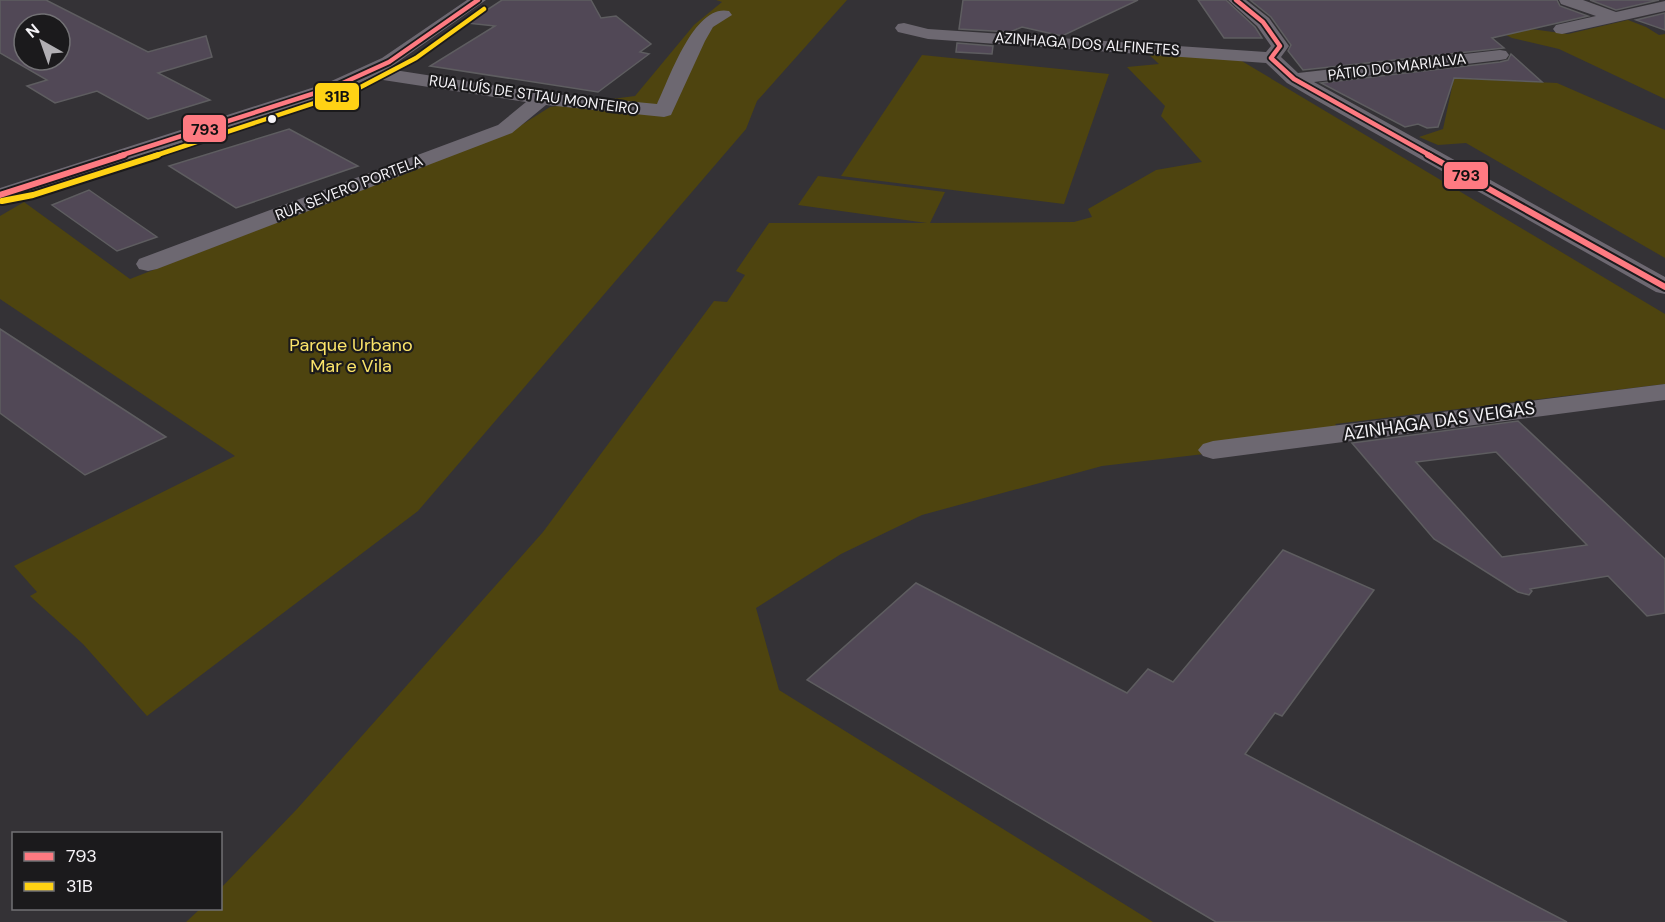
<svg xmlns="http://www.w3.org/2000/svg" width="1665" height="922" viewBox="0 0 1665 922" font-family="'DM Sans',sans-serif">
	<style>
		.green { fill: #4e440f }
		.building { fill: #514856; stroke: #5e5d60; stroke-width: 1.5; fill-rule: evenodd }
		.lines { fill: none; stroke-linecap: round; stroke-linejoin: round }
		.minor { fill: #6d6871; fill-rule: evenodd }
		.bus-1-far1-casing { stroke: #1b1a1c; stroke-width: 8 }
		.bus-1-casing { stroke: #1b1a1c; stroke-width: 10 }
		.bus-2-far1-casing { stroke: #1b1a1c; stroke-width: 8 }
		.bus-2-casing { stroke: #1b1a1c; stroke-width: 10 }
		.bus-1-far1 { stroke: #fe7a81; stroke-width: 4.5 }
		.bus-1 { stroke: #fe7a81; stroke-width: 6 }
		.bus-2-far1 { stroke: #ffd214; stroke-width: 4.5 }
		.bus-2 { stroke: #ffd214; stroke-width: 6 }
		.bus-dot { fill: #f5f3f7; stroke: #1b1a1c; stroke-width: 2 }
		.labels { text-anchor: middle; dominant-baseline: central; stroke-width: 4.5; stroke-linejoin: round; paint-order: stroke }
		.far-street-label { font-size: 15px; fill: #f5f3f7; stroke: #1b1a1c }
		.park-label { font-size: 18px; fill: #fce56a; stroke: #1b1a1c }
		.street-label { font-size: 18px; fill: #f5f3f7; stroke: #1b1a1c }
		.line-badge { stroke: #1b1a1c; stroke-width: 2 }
		.pale-badge-label { font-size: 16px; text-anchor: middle; font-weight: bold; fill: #111 }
	</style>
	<rect width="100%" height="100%" fill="#343236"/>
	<path class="green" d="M 716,0 L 847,0 L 757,101 L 746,129 L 418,511 L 147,716 L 83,644 L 30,596 L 37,592 L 14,566 L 235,456 L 0,299 L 0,216 L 24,202 L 130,279 L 512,131 L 550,107 L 635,96 L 694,25 L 722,2 Z
		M 1628,20 L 1646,27 L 1659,35 L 1665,34 L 1665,99 L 1559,49 L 1512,38 L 1502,33 L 1531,29 L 1568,34 Z
		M 1144,50 L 1235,57 L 1665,314 L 1665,384 L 1335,424 L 1347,437 L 1102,466 L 922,515 L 841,554 L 756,608 L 779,690 L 1153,922 L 186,922 L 200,909 L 220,908 L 221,888 L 297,809 L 543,532 L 714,301 L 727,302 L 745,275 L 736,271 L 769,223 L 927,223 L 798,205 L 818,176 L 945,192 L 930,223 L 1074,222 L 1092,217 L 1088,209 L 1156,170 L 1202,162 L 1161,116 L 1165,106 L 1127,67 L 1159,64 Z
		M 922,55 L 1109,74 L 1064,204 L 841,176 Z
		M 1454,78 L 1557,83 L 1665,130 L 1665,258 L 1466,143 L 1438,145 L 1419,137 L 1443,129 Z"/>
	<path class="building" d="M 0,0 L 46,0 L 148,52 L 206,36 L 212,57 L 158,73 L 210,100 L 148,119 L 97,91 L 55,103 L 27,86 L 47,80 L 0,53 ZM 24,24 L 60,24 L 60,60 L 24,60 Z
		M 502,0 L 591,0 L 601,18 L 616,16 L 651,44 L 640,52 L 649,54 L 598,92 L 430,66 L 495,26 L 467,23 Z
		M 963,0 L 1138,0 L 1062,36 L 1022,27 L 1010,32 L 959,29 Z
		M 1198,0 L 1226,0 L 1255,27 L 1262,38 L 1224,38 Z
		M 1250,0 L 1557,0 L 1560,6 L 1588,16 L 1492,38 L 1504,48 L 1303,70 L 1288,51 L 1291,45 L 1271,17 Z
		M 1590,0 L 1659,0 L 1616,10 Z
		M 1665,13 L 1665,30 L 1636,20 Z
		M 957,43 L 993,46 L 992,54 L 956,52 Z
		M 1511,54 L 1542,82 L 1454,78 L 1438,127 L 1427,128 L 1418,124 L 1405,127 L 1321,83 L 1500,62 L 1508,60 Z
		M 289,129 L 358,166 L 236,208 L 169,166 Z
		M 89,190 L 157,237 L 117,251 L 52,205 Z
		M 0,329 L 166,437 L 85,475 L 0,413 Z
		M 1518,421 L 1665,559 L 1665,613 L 1647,616 L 1608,576 L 1530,589 L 1532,591 L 1529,595 L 1518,592 L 1434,539 L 1352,443 ZM 1496,452 L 1587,545 L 1502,557 L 1416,462 Z
		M 1283,550 L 1374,590 L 1282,716 L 1275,713 L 1245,754 L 1567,922 L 1216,922 L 807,680 L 916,583 L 1127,693 L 1148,669 L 1173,682 Z"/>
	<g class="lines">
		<path class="minor" d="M 467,0 L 486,0 L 388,69 L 542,93 L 657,104 C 669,80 694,3 729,11 L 732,15 L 713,27 L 705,41 L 671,115 L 664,117 L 546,105 L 512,133 L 157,269 L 148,271 L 139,269 L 136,264 L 139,259 L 498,125 L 526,102 L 370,78 L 341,91 L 0,202 L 0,188 L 327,83 L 382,58 Z
			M 1228,0 L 1246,0 L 1269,18 L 1289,46 L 1281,57 L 1298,73 L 1500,50 L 1506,51 L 1509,55 L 1506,59 L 1500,60 L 1314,82 L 1665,277 L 1665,294 L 1656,292 L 1316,100 L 1287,83 L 1266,63 L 928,39 L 898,32 L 895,28 L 898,24 L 904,23 L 928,29 L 1266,52 L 1271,46 L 1257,26 Z
			M 1559,0 L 1583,0 L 1616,12 L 1665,1 L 1665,11 L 1562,34 L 1556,33 L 1553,29 L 1556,25 L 1596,16 L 1561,4 Z
			M 1665,384 L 1665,400 L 1213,459 L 1203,456 L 1198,450 L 1203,444 L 1213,441 Z"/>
		<g class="bus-1-far1-casing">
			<path id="bus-1-far1" d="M 1236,0 L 1263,22 L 1280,46 L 1271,58
				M 1271,58 L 1294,79 L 1431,156
				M 119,156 L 334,87 L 389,62 L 478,0"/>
		</g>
		<g class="bus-1-casing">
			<path id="bus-1" d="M 1428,155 L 1665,287
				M 0,195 L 124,155"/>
		</g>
		<g class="bus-2-far1-casing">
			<path id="bus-2-far1" d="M 154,156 L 357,89 L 416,58 L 484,9"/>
		</g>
		<g class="bus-2-casing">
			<path id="bus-2" d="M 2,201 L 33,195 L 158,155"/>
		</g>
		<use href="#bus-1-far1" class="bus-1-far1"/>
		<use href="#bus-1" class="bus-1"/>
		<use href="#bus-2-far1" class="bus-2-far1"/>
		<use href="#bus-2" class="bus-2"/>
	</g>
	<circle class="bus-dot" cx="272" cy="119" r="5"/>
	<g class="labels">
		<g class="far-street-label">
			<text transform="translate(1087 44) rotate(4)">AZINHAGA DOS ALFINETES</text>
			<text transform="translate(1397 67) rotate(-7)">PÁTIO DO MARIALVA</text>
			<text transform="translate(534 95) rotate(8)">RUA LUÍS DE STTAU MONTEIRO</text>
			<text transform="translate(349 188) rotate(-21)">RUA SEVERO PORTELA</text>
		</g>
		<g class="park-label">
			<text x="351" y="345">Parque Urbano<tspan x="351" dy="21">Mar e Vila</tspan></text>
		</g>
		<g class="street-label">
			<text transform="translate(1439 421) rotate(-8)">AZINHAGA DAS VEIGAS</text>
		</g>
	</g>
	<g class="line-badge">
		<rect x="314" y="82" width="46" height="29" rx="6" fill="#ffd214"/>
		<rect x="182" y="114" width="45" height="29" rx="6" fill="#fe7a81"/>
		<rect x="1443" y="161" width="46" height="29" rx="6" fill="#fe7a81"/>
	</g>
	<g class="pale-badge-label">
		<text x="337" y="102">31B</text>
		<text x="205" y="135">793</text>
		<text x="1466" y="181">793</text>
	</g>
	<rect x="12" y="832" width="210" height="78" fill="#1b1a1c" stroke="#727174" stroke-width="1.5"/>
	<rect x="24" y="852" width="30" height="9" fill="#fe7a81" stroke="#727174" stroke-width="1.5"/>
	<text x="66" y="862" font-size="18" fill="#f5f3f7">793</text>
	<rect x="24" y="882" width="30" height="9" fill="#ffd214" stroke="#727174" stroke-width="1.5"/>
	<text x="66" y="892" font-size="18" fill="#f5f3f7">31B</text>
	<g transform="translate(42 42) rotate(320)"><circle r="28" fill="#1b1a1c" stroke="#727174" stroke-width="1.5"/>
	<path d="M0-4.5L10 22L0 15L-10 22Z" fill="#b1afb3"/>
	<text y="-9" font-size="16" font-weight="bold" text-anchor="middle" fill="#f5f3f7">N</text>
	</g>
</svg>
